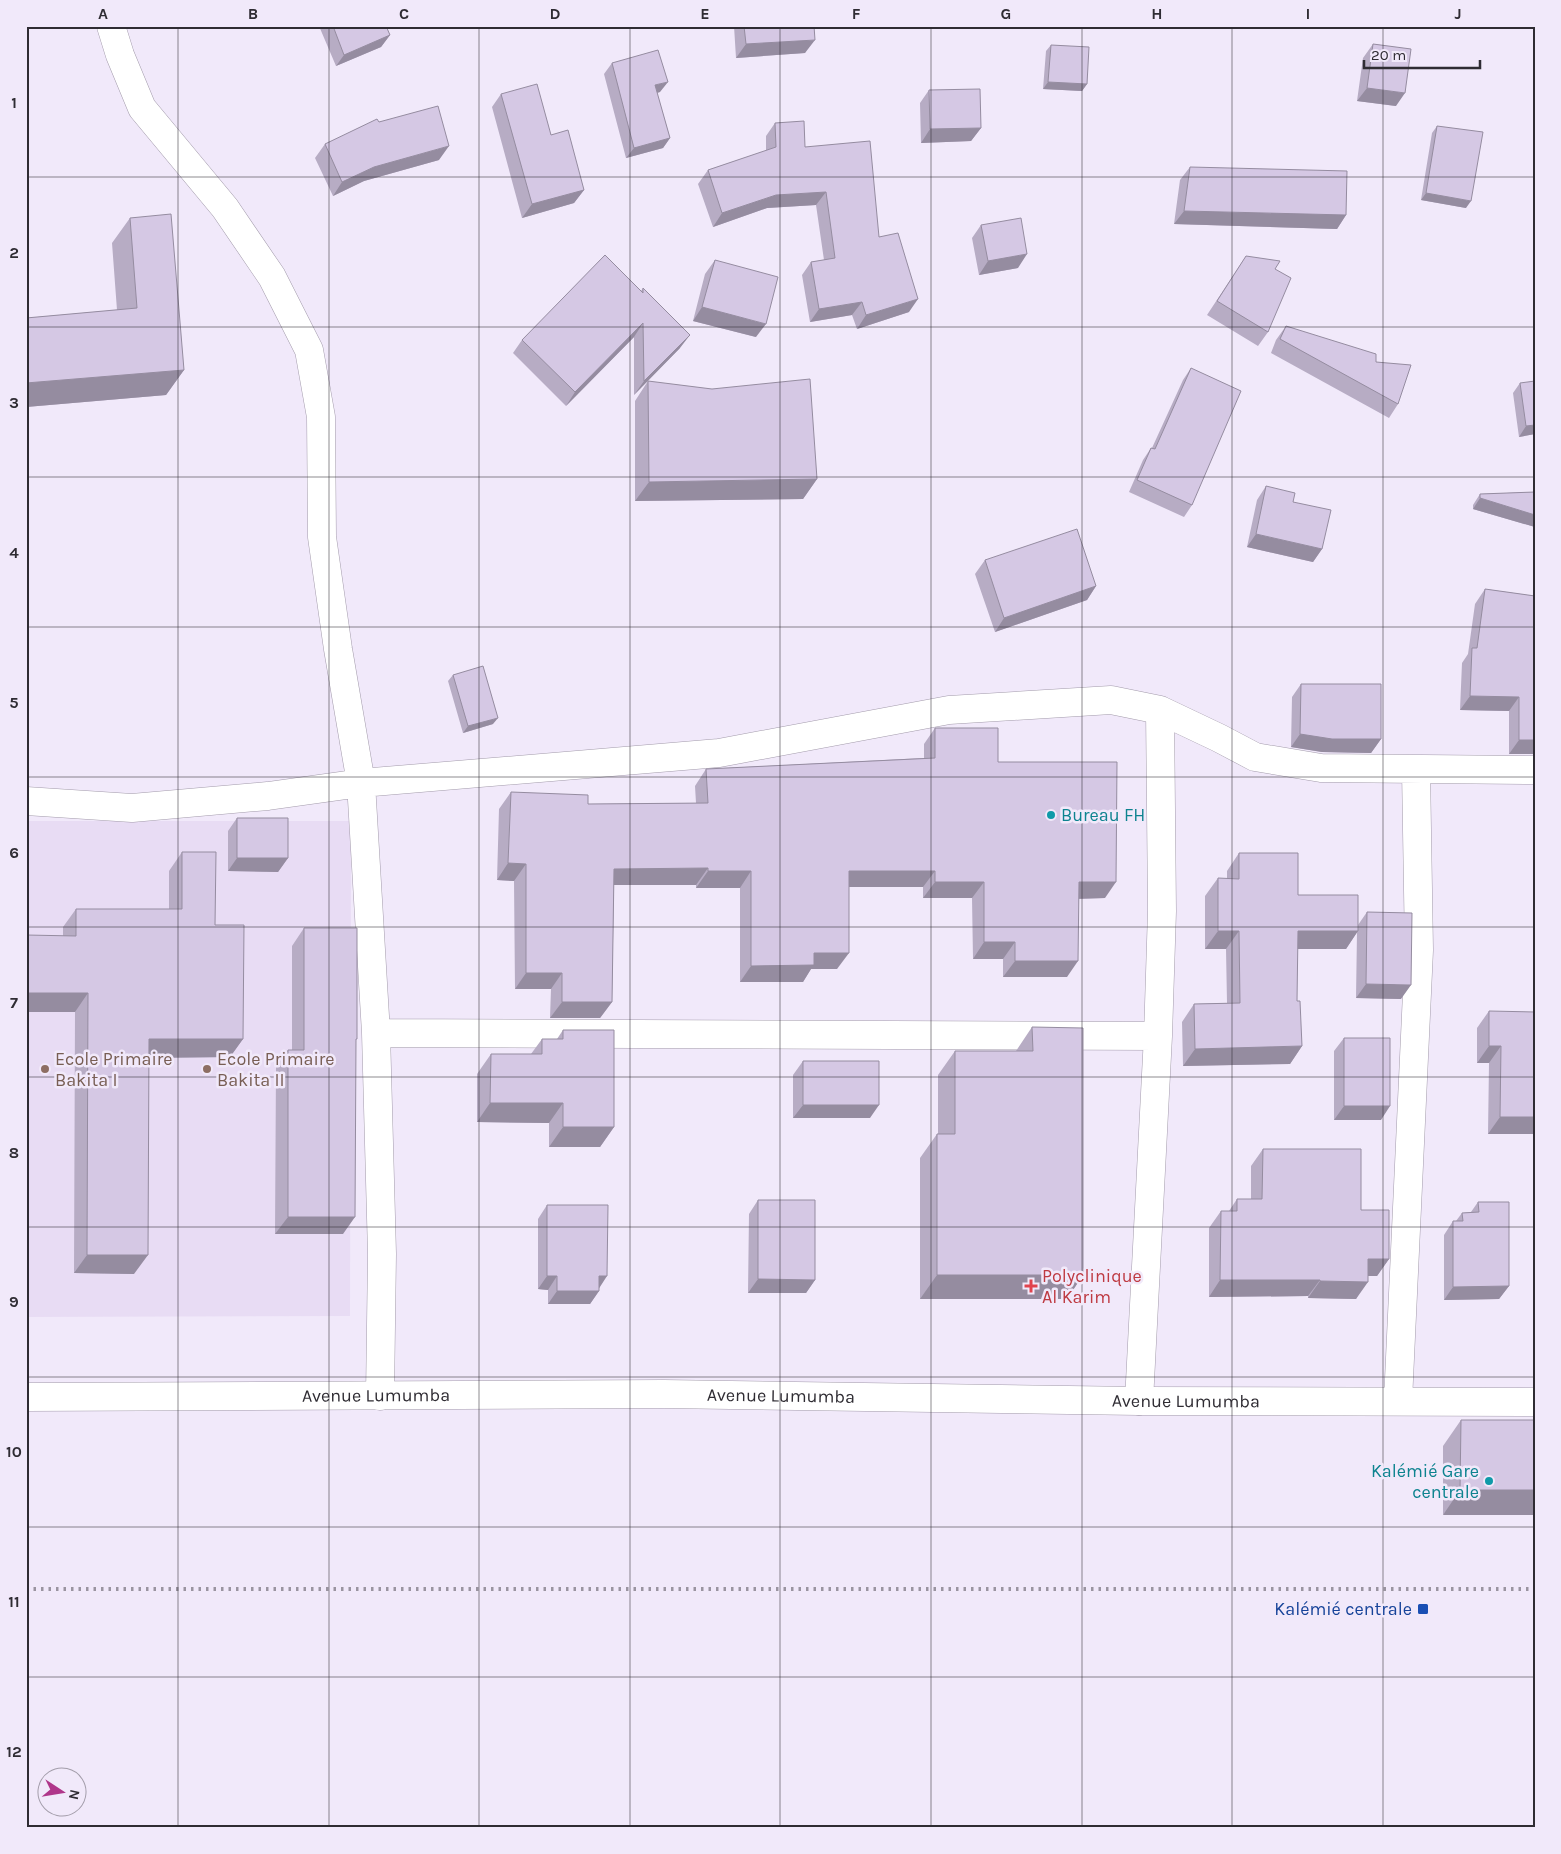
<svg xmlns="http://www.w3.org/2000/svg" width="1561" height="1854" viewBox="0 0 1561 1854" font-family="Karla,sans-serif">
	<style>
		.built { fill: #e8dcf4 }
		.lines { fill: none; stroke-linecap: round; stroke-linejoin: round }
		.minor-casing { stroke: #a39bab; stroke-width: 29 }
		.trunk-casing { stroke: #a39bab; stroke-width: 29 }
		.minor { stroke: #fff; stroke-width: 28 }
		.trunk { stroke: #fff; stroke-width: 28 }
		.rail { stroke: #9a94a0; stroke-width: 4; stroke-dasharray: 2.5 5; stroke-linecap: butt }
		.wall { fill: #b7acc4 }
		.shaded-wall { fill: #958ca0 }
		.building { fill: #d5c8e4; stroke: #958ca0 }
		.grid { fill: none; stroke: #2f2c33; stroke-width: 1; stroke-opacity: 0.55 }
		.culture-dot { fill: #0f9aa8; stroke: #f1e9fa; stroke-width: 2 }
		.education-dot { fill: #8d6e63; stroke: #f1e9fa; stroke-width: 2 }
		.health-dot { fill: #e0444e; stroke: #f1e9fa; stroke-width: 2 }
		.transit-dot { fill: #1a4fb4; stroke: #f1e9fa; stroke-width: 2 }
		.labels { text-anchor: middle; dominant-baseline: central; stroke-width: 5; stroke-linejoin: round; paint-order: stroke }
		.culture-label { font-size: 18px; fill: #0d838f; stroke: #f1e9fa; text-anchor: start }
		.education-label { font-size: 18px; fill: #785e54; stroke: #f1e9fa; text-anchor: start }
		.health-label { font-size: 18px; fill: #be3a42; stroke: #f1e9fa; text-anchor: start }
		.street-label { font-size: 18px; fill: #2f2c33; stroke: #f1e9fa }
		.transit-label { font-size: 18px; fill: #164399; stroke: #f1e9fa; text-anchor: end }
		.neatline { fill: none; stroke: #2f2c33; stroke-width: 2 }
		.grid-label { font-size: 16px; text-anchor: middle; font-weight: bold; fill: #2f2c33 }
	</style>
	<rect width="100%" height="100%" fill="#f1e9fa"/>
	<path class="built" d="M 26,821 L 351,821 L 350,1316 L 26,1317 Z"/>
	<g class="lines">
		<g class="minor-casing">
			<path id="minor" d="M 111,26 L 120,55 L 142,108 L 225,208 L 272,277 L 309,350 L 321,417 L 322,537 L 338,649 L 361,783 L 376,1033 L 382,1254 L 380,1396
				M 26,801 L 132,808 L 268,796 L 361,783 L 719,753 L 949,710 L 1111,700 L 1160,710 L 1219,738 L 1255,757 L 1321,768 L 1535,770
				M 376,1033 L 1158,1036
				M 1139,1401 L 1158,1036 L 1162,911 L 1160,710
				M 1398,1401 L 1419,950 L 1416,770"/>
		</g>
		<g class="trunk-casing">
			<g id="trunk">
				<path id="s1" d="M 26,1397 L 664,1394 L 1139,1401 L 1535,1402"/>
			</g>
		</g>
		<use href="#minor" class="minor"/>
		<use href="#trunk" class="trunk"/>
		<path class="rail" d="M 26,1589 L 1535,1589"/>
	</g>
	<path class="wall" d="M 319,26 L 386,26 L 390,35 L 381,47 L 336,66 Z
		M 734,26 L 814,26 L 805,53 L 736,58 Z
		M 1373,44 L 1396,106 L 1357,101 L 1363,58 Z
		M 1051,45 L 1087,84 L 1082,91 L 1043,89 L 1046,51 Z
		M 612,63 L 660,92 L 657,93 L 670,138 L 663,148 L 626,158 L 604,74 Z
		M 929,90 L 981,128 L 971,141 L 921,143 L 920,103 Z
		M 501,94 L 551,135 L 584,190 L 574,203 L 522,218 L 492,107 Z
		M 775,123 L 805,147 L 879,237 L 909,312 L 857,329 L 852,315 L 810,322 L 802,275 L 811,262 L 824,260 L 816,205 L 767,208 L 713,227 L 698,184 L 708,170 L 766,151 L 766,136 Z
		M 1437,126 L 1466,208 L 1421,200 L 1432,133 Z
		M 325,144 L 439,160 L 364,181 L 333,196 L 315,158 Z
		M 1190,167 L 1346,215 L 1337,229 L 1174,224 L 1180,180 Z
		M 130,218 L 184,370 L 166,395 L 26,407 L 26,318 L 117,310 L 112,243 Z
		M 981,225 L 1018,268 L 979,275 L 972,238 Z
		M 1246,256 L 1275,269 L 1268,332 L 1258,346 L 1207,315 Z
		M 715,260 L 756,337 L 693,321 L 705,274 Z
		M 643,288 L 680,348 L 634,395 L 634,337 L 566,406 L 513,353 L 522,340 L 641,291 Z
		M 1286,326 L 1376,362 L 1398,404 L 1389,418 L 1271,353 L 1276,340 Z
		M 1191,368 L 1192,505 L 1184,517 L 1129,492 L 1143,460 L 1151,448 L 1152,448 L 1183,380 Z
		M 648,381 L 817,479 L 803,499 L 635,501 L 635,401 Z
		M 1520,383 L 1535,434 L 1519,437 L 1513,393 Z
		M 1266,486 L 1293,502 L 1322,549 L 1313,562 L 1247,547 L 1257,500 Z
		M 1535,492 L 1535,527 L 1473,509 L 1473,505 L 1480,494 Z
		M 985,560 L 1096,586 L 1087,600 L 995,632 L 975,574 Z
		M 1485,589 L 1535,596 L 1535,754 L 1509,754 L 1509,711 L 1460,710 L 1462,663 L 1468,654 L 1475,604 Z
		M 453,675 L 493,724 L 463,733 L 448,681 Z
		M 1301,684 L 1381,739 L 1371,753 L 1322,752 L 1291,747 L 1292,697 Z
		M 935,728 L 998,762 L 1105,898 L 1079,899 L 1067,977 L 1003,977 L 1003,959 L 973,959 L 972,898 L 923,898 L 923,887 L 849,887 L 837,969 L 811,969 L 803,982 L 740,982 L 740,888 L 696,888 L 696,885 L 614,885 L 612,1002 L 600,1018 L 550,1018 L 551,989 L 515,989 L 514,881 L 497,880 L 499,809 L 511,792 L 588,804 L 696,803 L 695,786 L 706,769 L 924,758 L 924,744 Z
		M 237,818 L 288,858 L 278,872 L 228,871 L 228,831 Z
		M 182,852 L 215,925 L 243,1039 L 230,1057 L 149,1058 L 134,1274 L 74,1273 L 75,1012 L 63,936 L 63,927 L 76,909 L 169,909 L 169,871 Z
		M 1239,853 L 1298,895 L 1358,925 L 1367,912 L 1401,999 L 1356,998 L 1357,932 L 1346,949 L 1297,949 L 1297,1001 L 1302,1046 L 1290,1064 L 1183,1066 L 1182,1022 L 1194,1004 L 1227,1003 L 1226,949 L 1205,949 L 1205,896 L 1218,878 L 1227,879 L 1227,871 Z
		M 304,928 L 356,1041 L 343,1234 L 275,1234 L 276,1067 L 288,1050 L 292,1050 L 292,946 Z
		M 1489,1011 L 1535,1134 L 1488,1134 L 1489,1063 L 1477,1063 L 1477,1028 Z
		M 1032,1027 L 1083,1275 L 1067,1299 L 920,1299 L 920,1158 L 937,1134 L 938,1134 L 938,1075 L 955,1051 L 1016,1051 Z
		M 563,1030 L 614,1127 L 600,1147 L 549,1147 L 549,1123 L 477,1122 L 477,1074 L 491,1054 L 531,1054 L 542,1039 L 557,1039 Z
		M 1344,1038 L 1381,1120 L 1334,1120 L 1334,1051 Z
		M 803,1061 L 870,1118 L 793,1118 L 793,1075 Z
		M 1263,1149 L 1361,1210 L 1389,1259 L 1377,1276 L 1368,1276 L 1356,1299 L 1308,1298 L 1308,1296 L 1209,1297 L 1209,1228 L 1221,1211 L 1229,1211 L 1237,1199 L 1251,1199 L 1251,1166 Z
		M 758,1200 L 815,1280 L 806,1293 L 748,1293 L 749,1214 Z
		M 1478,1202 L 1509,1286 L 1499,1299 L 1444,1300 L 1444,1235 L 1453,1221 L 1456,1221 L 1462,1213 L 1471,1212 Z
		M 547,1205 L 599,1287 L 599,1291 L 590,1304 L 548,1304 L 548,1290 L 538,1289 L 538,1219 Z
		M 1461,1420 L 1535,1420 L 1443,1515 L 1443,1446 Z"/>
	<path class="shaded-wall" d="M 26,26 L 31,26 L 26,32 Z
		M 390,35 L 381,47 L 336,66 L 344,55 Z
		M 815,40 L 805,53 L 736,58 L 746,44 Z
		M 668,82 L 660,92 L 648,95 L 655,85 Z
		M 1048,82 L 1087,84 L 1082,91 L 1043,89 Z
		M 1367,88 L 1405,93 L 1396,106 L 1357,101 Z
		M 981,128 L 971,141 L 921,143 L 930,129 Z
		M 670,138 L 663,148 L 626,158 L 634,148 Z
		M 449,146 L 439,160 L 364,181 L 333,196 L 342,182 L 374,167 Z
		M 584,190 L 574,203 L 522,218 L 532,204 Z
		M 826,192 L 816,205 L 767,208 L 713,227 L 722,213 L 776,195 Z
		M 1426,193 L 1471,201 L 1466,208 L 1421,200 Z
		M 1184,211 L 1346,215 L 1337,229 L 1174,224 Z
		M 1027,254 L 1018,268 L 979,275 L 988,261 Z
		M 918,299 L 909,312 L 857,329 L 866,315 Z
		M 862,302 L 852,315 L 810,322 L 819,309 Z
		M 702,307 L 766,324 L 756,337 L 693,321 Z
		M 643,323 L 634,337 L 566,406 L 575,392 Z
		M 690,335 L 680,348 L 634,395 L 644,381 Z
		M 184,370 L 166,395 L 26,407 L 26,383 Z
		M 1535,425 L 1535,434 L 1519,437 L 1526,426 Z
		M 817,479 L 803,499 L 635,501 L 649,482 Z
		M 1480,498 L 1535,515 L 1535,527 L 1473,509 Z
		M 1256,534 L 1322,549 L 1313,562 L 1247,547 Z
		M 1096,586 L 1087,600 L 995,632 L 1004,618 Z
		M 1470,696 L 1519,697 L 1509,711 L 1460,710 Z
		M 498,718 L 493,724 L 463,733 L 468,726 Z
		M 1300,734 L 1381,739 L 1371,753 L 1322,752 L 1291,747 Z
		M 1519,740 L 1535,740 L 1535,754 L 1509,754 Z
		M 237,858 L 288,858 L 278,872 L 228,871 Z
		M 508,863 L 526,864 L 514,881 L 497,880 Z
		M 708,868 L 696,885 L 602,885 L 614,869 Z
		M 708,871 L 751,871 L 740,888 L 696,888 Z
		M 849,871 L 935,871 L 923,887 L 837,887 Z
		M 935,882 L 984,882 L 972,898 L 923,898 Z
		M 1079,882 L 1116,882 L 1105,898 L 1067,899 Z
		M 1218,931 L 1239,931 L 1226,949 L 1205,949 Z
		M 1298,931 L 1358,931 L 1346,949 L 1285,949 Z
		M 984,942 L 1015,942 L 1003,959 L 973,959 Z
		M 814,953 L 849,953 L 837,969 L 811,969 L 803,982 L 740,982 L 751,966 Z
		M 1015,961 L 1078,961 L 1067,977 L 1003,977 Z
		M 526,973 L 562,973 L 551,989 L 515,989 Z
		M 1366,984 L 1411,985 L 1401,999 L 1356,998 Z
		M 26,993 L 88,993 L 75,1012 L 26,1012 Z
		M 562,1002 L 612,1002 L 600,1018 L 550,1018 Z
		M 149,1039 L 243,1039 L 230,1057 L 136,1058 Z
		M 1302,1046 L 1290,1064 L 1183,1066 L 1195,1049 Z
		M 1489,1046 L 1501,1046 L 1489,1063 L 1477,1063 Z
		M 490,1103 L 563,1103 L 549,1123 L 477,1122 Z
		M 803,1105 L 879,1105 L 870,1118 L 793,1118 Z
		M 1344,1106 L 1390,1106 L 1381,1120 L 1334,1120 Z
		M 1500,1117 L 1535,1117 L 1535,1134 L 1488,1134 Z
		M 563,1127 L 614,1127 L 600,1147 L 549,1147 Z
		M 288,1217 L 355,1217 L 343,1234 L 275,1234 Z
		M 87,1255 L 148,1255 L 134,1274 L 74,1273 Z
		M 1368,1259 L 1389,1259 L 1377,1276 L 1356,1276 Z
		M 937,1275 L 1083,1275 L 1067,1299 L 920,1299 Z
		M 547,1276 L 557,1276 L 548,1290 L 538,1289 Z
		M 599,1276 L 607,1276 L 598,1290 Z
		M 758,1279 L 815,1280 L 806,1293 L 748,1293 Z
		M 1220,1280 L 1320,1280 L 1308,1296 L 1209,1297 Z
		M 1320,1281 L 1368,1282 L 1356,1299 L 1308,1298 Z
		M 1509,1286 L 1499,1299 L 1444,1300 L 1453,1287 Z
		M 557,1291 L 599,1291 L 590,1304 L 548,1304 Z
		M 1460,1490 L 1535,1490 L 1535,1515 L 1443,1515 Z"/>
	<path class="building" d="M 333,26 L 386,26 L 390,35 L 344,55 Z
		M 744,26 L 814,26 L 815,40 L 746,44 Z
		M 1373,44 L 1411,49 L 1405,93 L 1367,88 Z
		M 1051,45 L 1089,47 L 1087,84 L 1048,82 Z
		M 658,50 L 668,82 L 655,85 L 670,138 L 634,148 L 612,63 Z
		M 537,84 L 551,135 L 568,130 L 584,190 L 532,204 L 501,94 Z
		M 980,89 L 981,128 L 930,129 L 929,90 Z
		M 438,106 L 449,146 L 374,167 L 342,182 L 325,144 L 377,119 L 379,122 Z
		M 804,121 L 805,147 L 870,141 L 879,237 L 898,233 L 918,299 L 866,315 L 862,302 L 819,309 L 811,262 L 835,258 L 826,192 L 776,195 L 722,213 L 708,170 L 776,147 L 775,123 Z
		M 1437,126 L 1483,132 L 1471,201 L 1426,193 Z
		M 1190,167 L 1347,171 L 1346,215 L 1184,211 Z
		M 171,214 L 184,370 L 26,383 L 26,318 L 137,308 L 130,218 Z
		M 1021,218 L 1027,254 L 988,261 L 981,225 Z
		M 605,255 L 643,293 L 643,288 L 690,335 L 644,381 L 643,323 L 575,392 L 522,340 Z
		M 1246,256 L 1280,261 L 1275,269 L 1291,278 L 1268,332 L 1217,301 Z
		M 715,260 L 778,277 L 766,324 L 702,307 Z
		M 1286,326 L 1376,354 L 1376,362 L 1411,365 L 1398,404 L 1280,339 Z
		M 1191,368 L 1241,391 L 1192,505 L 1137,480 L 1151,448 L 1155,449 Z
		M 810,379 L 817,479 L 649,482 L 648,381 L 712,389 Z
		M 1535,381 L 1535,425 L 1526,426 L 1520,383 Z
		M 1266,486 L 1295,493 L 1293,502 L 1331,510 L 1322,549 L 1256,534 Z
		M 1535,492 L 1535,515 L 1480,498 L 1480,494 Z
		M 1077,529 L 1096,586 L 1004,618 L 985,560 Z
		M 1485,589 L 1535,596 L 1535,740 L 1519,740 L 1519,697 L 1470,696 L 1472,648 L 1477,648 Z
		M 483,666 L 498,718 L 468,726 L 453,675 Z
		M 1301,684 L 1381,684 L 1381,739 L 1332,739 L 1300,734 Z
		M 935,728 L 998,728 L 998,762 L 1117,762 L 1116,882 L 1079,882 L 1078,961 L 1015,961 L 1015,942 L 984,942 L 984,882 L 935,882 L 935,871 L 849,871 L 849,953 L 814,953 L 814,965 L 751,966 L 751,871 L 708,871 L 708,868 L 614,869 L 612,1002 L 562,1002 L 562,973 L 526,973 L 526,864 L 508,863 L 511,792 L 588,795 L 588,804 L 708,803 L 706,769 L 935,758 Z
		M 237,818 L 288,818 L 288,858 L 237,858 Z
		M 182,852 L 216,852 L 215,925 L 244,925 L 243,1039 L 149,1039 L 148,1255 L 87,1255 L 88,993 L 26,993 L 26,935 L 76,936 L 76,909 L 182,909 Z
		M 1239,853 L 1298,853 L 1298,895 L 1358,895 L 1358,931 L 1298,931 L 1297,1001 L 1300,1001 L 1302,1046 L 1195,1049 L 1194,1004 L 1240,1003 L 1239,931 L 1218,931 L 1218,878 L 1239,879 Z
		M 1367,912 L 1412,913 L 1411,985 L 1366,984 Z
		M 304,928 L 357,928 L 357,1039 L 356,1039 L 355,1217 L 288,1217 L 288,1050 L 304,1050 Z
		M 1489,1011 L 1535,1012 L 1535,1117 L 1500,1117 L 1501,1046 L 1489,1046 Z
		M 1032,1027 L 1083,1028 L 1083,1275 L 937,1275 L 937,1134 L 955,1134 L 955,1051 L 1033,1051 Z
		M 563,1030 L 614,1030 L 614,1127 L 563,1127 L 563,1103 L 490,1103 L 491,1054 L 542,1054 L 542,1039 L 563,1039 Z
		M 1344,1038 L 1390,1038 L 1390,1106 L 1344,1106 Z
		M 803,1061 L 879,1061 L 879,1105 L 803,1105 Z
		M 1263,1149 L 1361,1149 L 1361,1210 L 1389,1210 L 1389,1259 L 1368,1259 L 1368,1282 L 1320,1281 L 1320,1280 L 1220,1280 L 1221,1211 L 1237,1211 L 1237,1199 L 1262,1199 Z
		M 758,1200 L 815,1200 L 815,1280 L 758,1279 Z
		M 1478,1202 L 1509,1202 L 1509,1286 L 1453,1287 L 1453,1221 L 1463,1221 L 1462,1213 L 1479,1212 Z
		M 547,1205 L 608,1205 L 607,1276 L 599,1276 L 599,1291 L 557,1291 L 557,1276 L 547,1276 Z
		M 1461,1420 L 1535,1420 L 1535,1490 L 1460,1490 Z"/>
	<path class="grid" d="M 178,26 L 178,1828M 329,26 L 329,1828M 479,26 L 479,1828M 630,26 L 630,1828M 780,26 L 780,1828M 931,26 L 931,1828M 1082,26 L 1082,1828M 1232,26 L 1232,1828M 1383,26 L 1383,1828M 26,177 L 1535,177M 26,327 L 1535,327M 26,477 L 1535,477M 26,627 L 1535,627M 26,777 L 1535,777M 26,927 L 1535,927M 26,1077 L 1535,1077M 26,1227 L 1535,1227M 26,1377 L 1535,1377M 26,1527 L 1535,1527M 26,1677 L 1535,1677"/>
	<g class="culture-dot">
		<circle cx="1051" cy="815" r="5"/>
		<circle cx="1489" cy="1481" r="5"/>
	</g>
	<g class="education-dot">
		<circle cx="45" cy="1069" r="5"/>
		<circle cx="207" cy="1069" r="5"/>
	</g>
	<path class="health-dot" d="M1028.5 1278.5h5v5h5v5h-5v5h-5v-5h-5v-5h5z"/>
	<rect class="transit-dot" x="1417" y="1603" width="12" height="12" rx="2.5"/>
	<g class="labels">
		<g class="culture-label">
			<text x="1061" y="815">Bureau FH</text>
			<text x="1479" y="1471" text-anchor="end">Kalémié Gare<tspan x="1479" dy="21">centrale</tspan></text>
		</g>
		<g class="education-label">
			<text x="55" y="1059">Ecole Primaire<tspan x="55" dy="21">Bakita I</tspan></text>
			<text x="217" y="1059">Ecole Primaire<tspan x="217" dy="21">Bakita II</tspan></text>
		</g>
		<g class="health-label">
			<text x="1042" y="1276">Polyclinique<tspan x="1042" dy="21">Al Karim</tspan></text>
		</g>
		<g class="street-label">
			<text stroke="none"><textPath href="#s1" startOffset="350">Avenue Lumumba</textPath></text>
			<text stroke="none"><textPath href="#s1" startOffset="755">Avenue Lumumba</textPath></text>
			<text stroke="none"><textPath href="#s1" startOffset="1160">Avenue Lumumba</textPath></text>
		</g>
		<g class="transit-label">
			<text x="1412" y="1609">Kalémié centrale</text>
		</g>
	</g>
	<rect width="1561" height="1854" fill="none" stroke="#f1e9fa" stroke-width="55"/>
	<g transform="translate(62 1792) rotate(102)"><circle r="24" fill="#f1e9fa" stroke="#a39daa"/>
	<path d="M0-4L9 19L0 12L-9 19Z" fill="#af368a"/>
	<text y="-8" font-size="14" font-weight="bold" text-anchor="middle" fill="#2f2c33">N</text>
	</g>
	<path d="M1364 60v8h116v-8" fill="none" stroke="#2f2c33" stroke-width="2.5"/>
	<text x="1371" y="60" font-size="15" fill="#2f2c33" stroke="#f1e9fa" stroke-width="4" paint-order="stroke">20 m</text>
	<rect x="28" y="28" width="1506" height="1798" class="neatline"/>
	<g class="grid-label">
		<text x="103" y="19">A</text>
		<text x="253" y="19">B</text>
		<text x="404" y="19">C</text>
		<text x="555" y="19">D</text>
		<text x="705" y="19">E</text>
		<text x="856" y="19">F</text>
		<text x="1006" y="19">G</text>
		<text x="1157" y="19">H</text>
		<text x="1308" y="19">I</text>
		<text x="1458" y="19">J</text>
		<text x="14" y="108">1</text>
		<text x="14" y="258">2</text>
		<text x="14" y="408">3</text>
		<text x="14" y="558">4</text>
		<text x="14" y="708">5</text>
		<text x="14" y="858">6</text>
		<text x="14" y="1008">7</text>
		<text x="14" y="1158">8</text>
		<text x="14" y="1307">9</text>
		<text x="14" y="1457">10</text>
		<text x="14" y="1607">11</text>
		<text x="14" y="1757">12</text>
	</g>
</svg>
